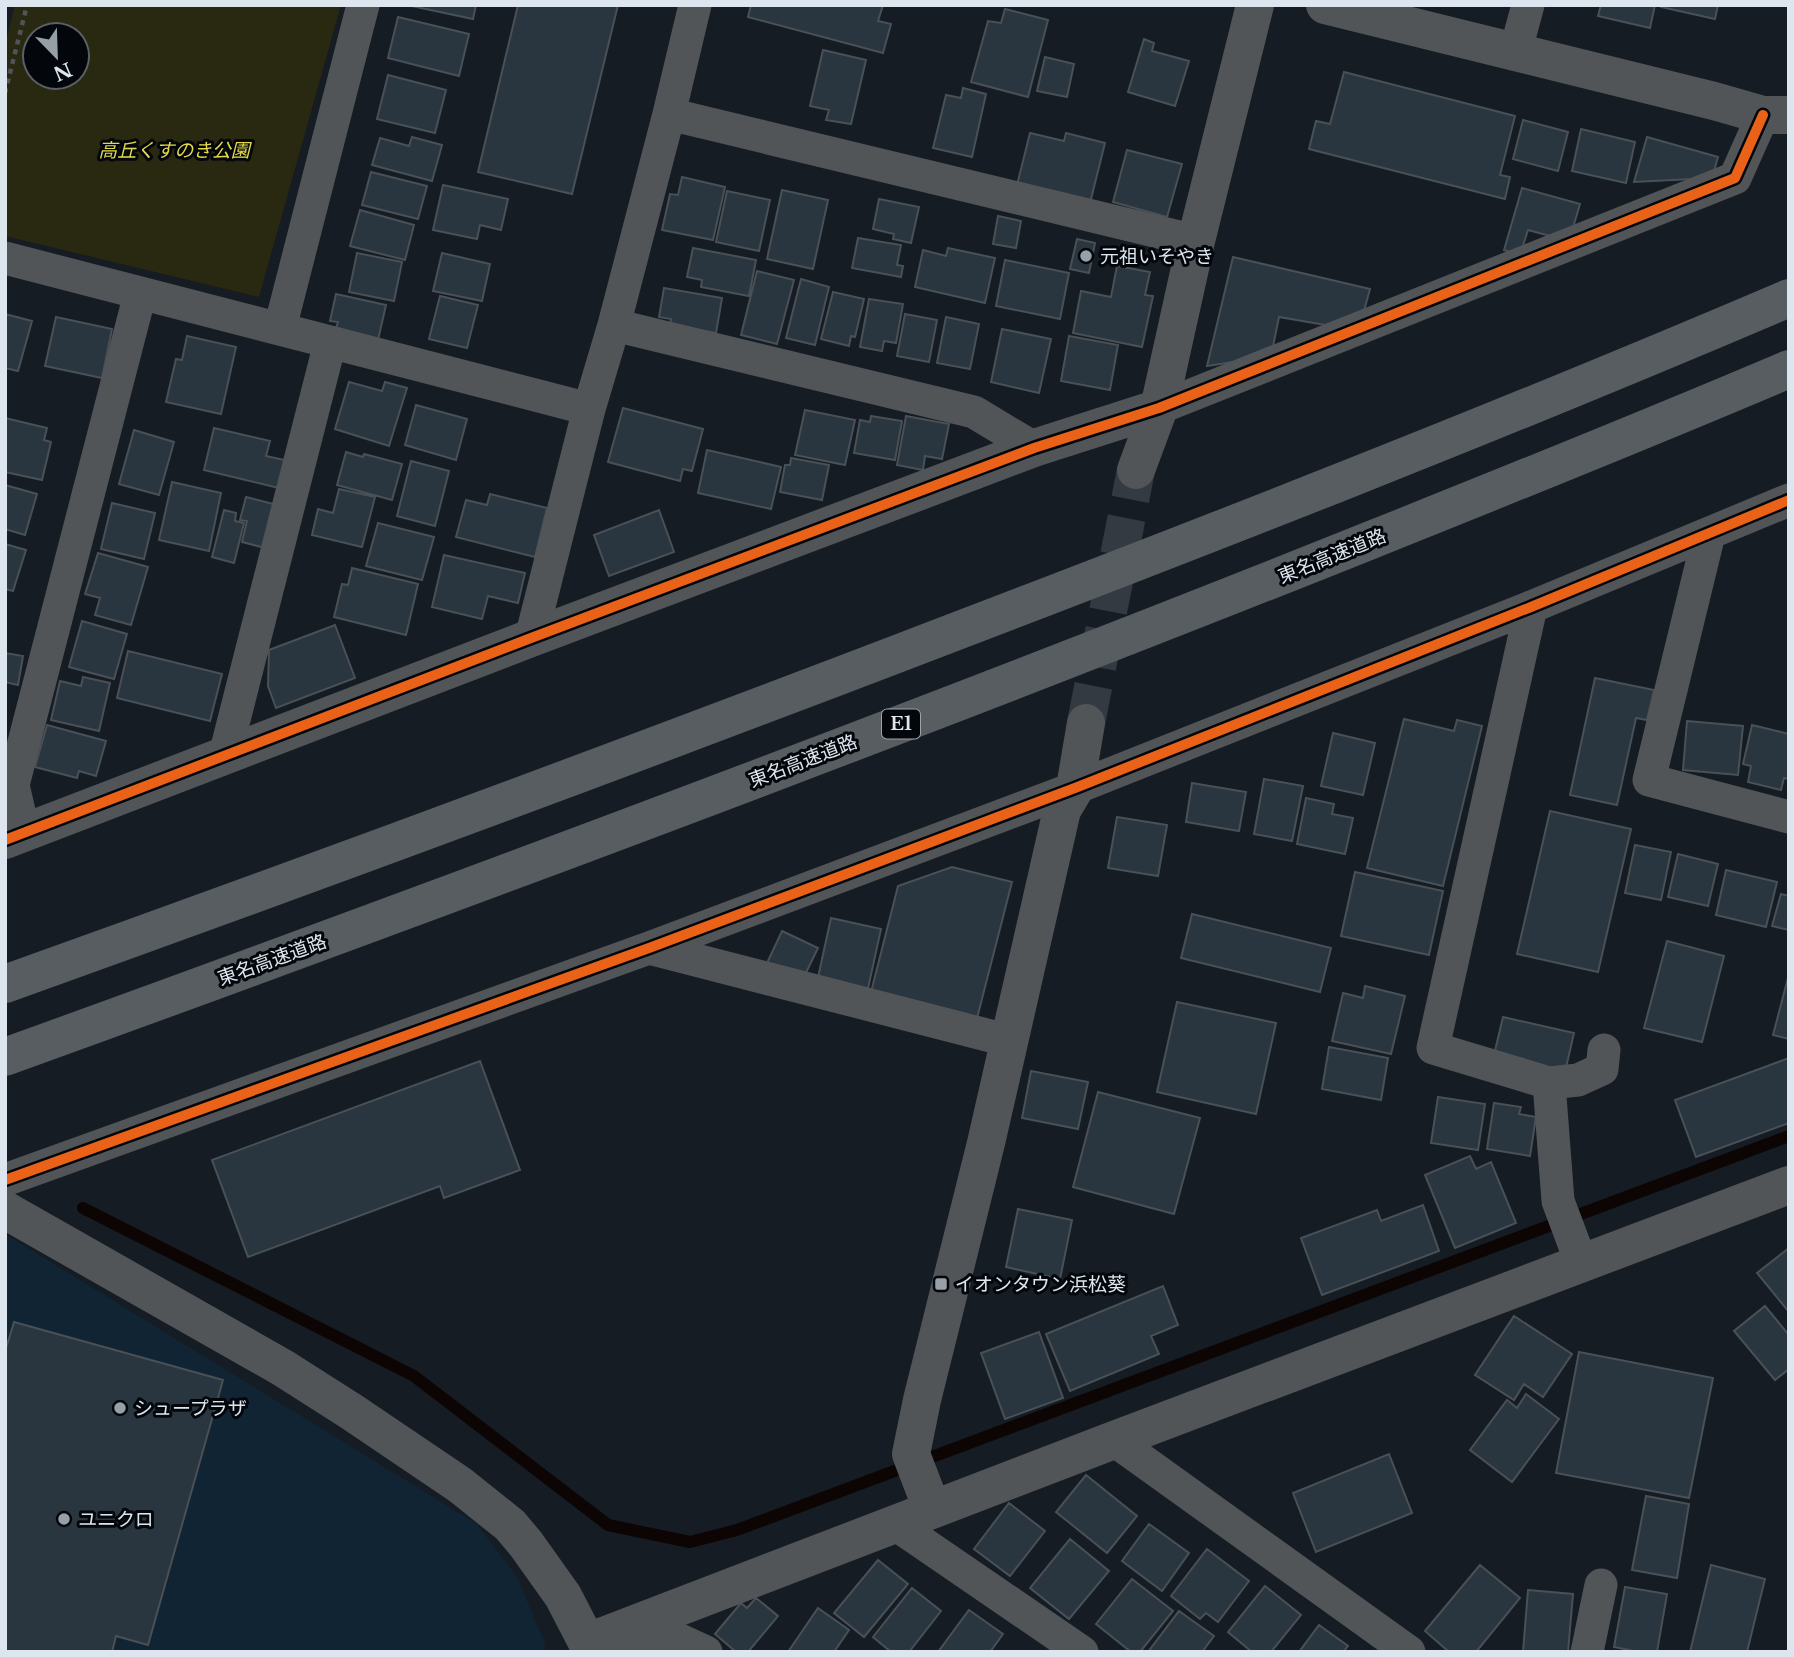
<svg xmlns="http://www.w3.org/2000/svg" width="1794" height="1657" viewBox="0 0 1794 1657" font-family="'Libre Baskerville','Noto Sans JP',serif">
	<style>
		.built { fill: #112433 }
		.green { fill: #292810; fill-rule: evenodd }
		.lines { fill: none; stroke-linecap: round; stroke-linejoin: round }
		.stream { stroke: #0c0503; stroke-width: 12 }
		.building { fill: #29353f; stroke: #495056; stroke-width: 2 }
		.tertiary-tunnel { stroke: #333a41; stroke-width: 38; stroke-dasharray: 38 19; stroke-linecap: butt }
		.path { stroke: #505459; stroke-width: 4.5; stroke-dasharray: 5 5; stroke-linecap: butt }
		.minor { stroke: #515558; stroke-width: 33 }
		.tertiary { stroke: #515558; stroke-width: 38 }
		.motorway { stroke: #575d61; stroke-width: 38 }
		.cycleway-casing { stroke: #03070c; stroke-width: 15 }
		.cycleway { stroke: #ea6118; stroke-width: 10 }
		.poi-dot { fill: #979fa7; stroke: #03070c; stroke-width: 2.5 }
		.labels { text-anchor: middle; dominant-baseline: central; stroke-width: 6; stroke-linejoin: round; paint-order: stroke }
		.shield { fill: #03070c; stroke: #9ca3aa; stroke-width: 2 }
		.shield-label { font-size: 18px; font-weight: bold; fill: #dde6ee }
		.park-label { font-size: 19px; font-style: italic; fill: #e3d949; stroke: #03070c }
		.poi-label { font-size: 19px; fill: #dde6ee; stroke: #03070c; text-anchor: start }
		.street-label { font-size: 19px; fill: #dde6ee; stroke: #03070c }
	</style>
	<rect width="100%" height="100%" fill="#151c23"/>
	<path class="built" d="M 5,1234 L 477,1524 L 517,1577 L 544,1641 L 546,1652 L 5,1652 Z"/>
	<path class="green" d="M 15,5 L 341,5 L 259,297 L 5,236 L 5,45 ZM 35,35 L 77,35 L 77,77 L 35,77 Z"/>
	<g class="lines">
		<path class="stream" d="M 83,1208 L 414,1376 L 608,1525 L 690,1542 L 737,1530 L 1789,1136"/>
	</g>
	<path class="building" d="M 407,5 L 476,5 L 473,19 Z
		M 518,5 L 618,5 L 572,194 L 478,172 Z
		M 751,5 L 883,5 L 878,21 L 891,24 L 883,53 L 748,17 Z
		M 1601,5 L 1655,5 L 1650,28 L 1598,16 Z
		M 1661,5 L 1718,5 L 1715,19 L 1661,7 Z
		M 1005,9 L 1048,20 L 1028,97 L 971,82 L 988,21 L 1001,23 Z
		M 398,17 L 469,34 L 459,76 L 388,58 Z
		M 1144,39 L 1154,43 L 1152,51 L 1189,61 L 1175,106 L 1128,92 Z
		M 823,50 L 866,60 L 851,124 L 826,120 L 829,110 L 810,106 Z
		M 1045,57 L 1074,64 L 1067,97 L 1037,91 Z
		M 1344,72 L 1515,116 L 1500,175 L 1510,177 L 1505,199 L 1309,149 L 1316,121 L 1330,124 Z
		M 388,75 L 446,90 L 435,133 L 377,119 Z
		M 963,88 L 986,94 L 972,157 L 933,148 L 946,95 L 961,98 Z
		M 1523,120 L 1568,132 L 1558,171 L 1513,159 Z
		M 1581,129 L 1635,142 L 1626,183 L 1572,171 Z
		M 1030,133 L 1064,141 L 1066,133 L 1105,143 L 1090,203 L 1017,185 Z
		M 412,137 L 442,145 L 432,181 L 372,165 L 380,138 L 409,146 Z
		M 1647,137 L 1718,157 L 1712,178 L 1634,182 Z
		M 1127,150 L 1182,164 L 1167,217 L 1113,202 Z
		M 371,172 L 427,186 L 418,219 L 362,205 Z
		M 682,177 L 725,187 L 713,240 L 662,230 L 670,194 L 678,195 Z
		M 443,185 L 508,199 L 501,230 L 480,225 L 477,239 L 433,230 Z
		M 1522,188 L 1580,204 L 1569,241 L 1528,230 L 1520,255 L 1504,250 Z
		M 782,190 L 828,200 L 813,269 L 767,259 Z
		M 727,191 L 770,200 L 759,251 L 716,242 Z
		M 879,199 L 919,207 L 911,243 L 893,239 L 894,234 L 873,229 Z
		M 360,210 L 414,225 L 405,260 L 350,246 Z
		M 998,216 L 1021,221 L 1016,248 L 993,244 Z
		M 858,238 L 901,245 L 897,265 L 903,266 L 901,277 L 852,268 Z
		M 1077,239 L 1095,243 L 1089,273 L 1070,269 Z
		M 693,248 L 756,260 L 749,296 L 701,287 L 702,280 L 687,277 Z
		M 948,248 L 995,258 L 985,303 L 915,287 L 923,250 L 946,256 Z
		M 357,253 L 402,262 L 394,301 L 349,292 Z
		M 442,253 L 490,264 L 482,301 L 433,291 Z
		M 1233,257 L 1370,289 L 1364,311 L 1331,326 L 1279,317 L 1271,356 L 1207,366 Z
		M 1005,260 L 1069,273 L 1060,319 L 996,306 Z
		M 1117,266 L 1150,272 L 1145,295 L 1153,296 L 1142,347 L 1073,333 L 1081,291 L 1111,297 Z
		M 757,271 L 794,280 L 777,344 L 741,335 Z
		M 801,279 L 829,287 L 815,345 L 786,338 Z
		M 664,288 L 722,298 L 716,333 L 670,325 L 671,319 L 659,317 Z
		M 833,292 L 864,299 L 855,337 L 851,336 L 849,346 L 821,339 Z
		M 336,294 L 386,305 L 378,340 L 335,331 L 338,322 L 330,321 Z
		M 440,296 L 478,305 L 467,348 L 429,339 Z
		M 869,299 L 903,304 L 896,343 L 884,341 L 882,351 L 860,347 Z
		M 5,314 L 32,321 L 18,371 L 5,368 Z
		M 905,314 L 937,320 L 929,362 L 897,356 Z
		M 56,317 L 112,329 L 102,378 L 45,366 Z
		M 946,317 L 979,324 L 970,369 L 937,363 Z
		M 1002,329 L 1051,339 L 1039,393 L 991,382 Z
		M 187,336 L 236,347 L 221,414 L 166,402 L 176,359 L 182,360 Z
		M 1069,336 L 1118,345 L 1110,390 L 1061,381 Z
		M 349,382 L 382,391 L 385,382 L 407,388 L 389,446 L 335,429 Z
		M 416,405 L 467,419 L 456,460 L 405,445 Z
		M 623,408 L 703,429 L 692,471 L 683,469 L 680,481 L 608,462 Z
		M 805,410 L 855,420 L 845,465 L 795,455 Z
		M 871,416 L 902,421 L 895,460 L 854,453 L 860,420 L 870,422 Z
		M 906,416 L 949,424 L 942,459 L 925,456 L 923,470 L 897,465 Z
		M 5,418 L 47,428 L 44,440 L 51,442 L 42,480 L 5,472 Z
		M 214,428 L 270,441 L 266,456 L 289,461 L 283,489 L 204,470 Z
		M 134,430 L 174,442 L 159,495 L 119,484 Z
		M 707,450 L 781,467 L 771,509 L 698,493 Z
		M 346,452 L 363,457 L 364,454 L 402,464 L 392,500 L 337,485 Z
		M 791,458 L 829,465 L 822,500 L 780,492 L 785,465 L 790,465 Z
		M 411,461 L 449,471 L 435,526 L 397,516 Z
		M 172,482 L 221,493 L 209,551 L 159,540 Z
		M 5,485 L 37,494 L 25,535 L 5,529 Z
		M 339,489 L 375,497 L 362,547 L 312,535 L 318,509 L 333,513 Z
		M 490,494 L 547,508 L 535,557 L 456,537 L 466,500 L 487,505 Z
		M 246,497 L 277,505 L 265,548 L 242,542 L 247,521 L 240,520 Z
		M 112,503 L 155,513 L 144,559 L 101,549 Z
		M 224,510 L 236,513 L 235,521 L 244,523 L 234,563 L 212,557 Z
		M 659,510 L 674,552 L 609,576 L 594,535 Z
		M 378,523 L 434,537 L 422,580 L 366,566 Z
		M 5,544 L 26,550 L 13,591 L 5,589 Z
		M 98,553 L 148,567 L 131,625 L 95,615 L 100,598 L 85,594 Z
		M 444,555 L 525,573 L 518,603 L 488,596 L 482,619 L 432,607 Z
		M 352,568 L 418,584 L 406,635 L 334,617 L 342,584 L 348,585 Z
		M 82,621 L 127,634 L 114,679 L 69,667 Z
		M 335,625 L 355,678 L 276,708 L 268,686 L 269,650 Z
		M 128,651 L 222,674 L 210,721 L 117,698 Z
		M 5,653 L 23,656 L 18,685 L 5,682 Z
		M 83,677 L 110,683 L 99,731 L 51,720 L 60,681 L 81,686 Z
		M 1595,678 L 1654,690 L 1647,720 L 1636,718 L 1617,805 L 1570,795 Z
		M 1404,719 L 1454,731 L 1457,720 L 1482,726 L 1443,886 L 1367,868 Z
		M 1687,721 L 1743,726 L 1738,775 L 1683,770 Z
		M 47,725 L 106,741 L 96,776 L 79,771 L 77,778 L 35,767 Z
		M 1752,725 L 1789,734 L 1789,779 L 1784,778 L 1781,790 L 1748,782 L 1751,766 L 1743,764 Z
		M 1333,733 L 1375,743 L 1363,795 L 1321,786 Z
		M 1264,779 L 1303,786 L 1292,841 L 1254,834 Z
		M 1192,783 L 1246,792 L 1239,831 L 1186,822 Z
		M 1306,798 L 1334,804 L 1332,814 L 1353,818 L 1345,854 L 1297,844 Z
		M 1550,811 L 1631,829 L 1598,972 L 1517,954 Z
		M 1117,817 L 1167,825 L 1158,876 L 1108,868 Z
		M 1635,845 L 1671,852 L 1661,900 L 1625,893 Z
		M 1678,854 L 1718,864 L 1708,906 L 1668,897 Z
		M 952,867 L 1012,882 L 975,1026 L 869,1000 L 898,886 Z
		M 1726,870 L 1777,882 L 1766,927 L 1716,915 Z
		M 1355,872 L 1443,891 L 1429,955 L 1341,936 Z
		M 1781,894 L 1789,896 L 1789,930 L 1772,926 Z
		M 1192,914 L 1331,948 L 1320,992 L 1181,958 Z
		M 831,918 L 881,929 L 867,993 L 817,982 Z
		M 782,931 L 818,948 L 803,979 L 767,963 Z
		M 1667,941 L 1724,956 L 1702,1042 L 1644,1028 Z
		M 1789,974 L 1789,1039 L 1773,1035 Z
		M 1365,986 L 1405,996 L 1391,1054 L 1332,1041 L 1343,993 L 1363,998 Z
		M 1177,1002 L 1276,1023 L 1256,1114 L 1157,1092 Z
		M 1503,1017 L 1574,1033 L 1565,1072 L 1494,1055 Z
		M 1329,1047 L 1388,1058 L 1381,1100 L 1322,1089 Z
		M 1789,1058 L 1789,1123 L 1696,1157 L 1675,1100 Z
		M 480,1061 L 520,1170 L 444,1198 L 440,1186 L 248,1257 L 212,1160 Z
		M 1031,1071 L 1088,1082 L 1078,1129 L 1022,1118 Z
		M 1098,1092 L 1200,1118 L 1174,1214 L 1073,1187 Z
		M 1438,1097 L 1485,1104 L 1478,1150 L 1431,1143 Z
		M 1494,1103 L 1521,1107 L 1519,1114 L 1536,1117 L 1530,1156 L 1487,1149 Z
		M 1470,1156 L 1476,1169 L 1491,1162 L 1516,1223 L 1455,1248 L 1425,1175 Z
		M 1423,1205 L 1439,1251 L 1322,1295 L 1301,1238 L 1377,1210 L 1381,1221 Z
		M 1018,1209 L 1072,1220 L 1060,1279 L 1006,1267 Z
		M 1789,1248 L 1789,1312 L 1757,1273 Z
		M 1163,1286 L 1178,1325 L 1151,1336 L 1159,1354 L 1070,1391 L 1046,1334 Z
		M 1765,1306 L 1789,1335 L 1789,1369 L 1775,1380 L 1734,1331 Z
		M 1514,1316 L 1572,1354 L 1543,1397 L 1524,1384 L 1514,1400 L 1475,1375 Z
		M 14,1322 L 223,1380 L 148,1645 L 116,1636 L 112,1652 L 5,1652 L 5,1352 Z
		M 1039,1332 L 1063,1398 L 1005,1419 L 981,1353 Z
		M 1579,1352 L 1713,1378 L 1689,1498 L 1556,1473 Z
		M 1526,1394 L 1559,1419 L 1512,1482 L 1470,1450 L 1507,1400 L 1517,1408 Z
		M 1389,1454 L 1412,1513 L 1316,1552 L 1293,1493 Z
		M 1086,1475 L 1137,1516 L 1107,1553 L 1056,1512 Z
		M 1646,1496 L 1689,1504 L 1677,1578 L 1632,1570 Z
		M 1009,1503 L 1045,1531 L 1010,1576 L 974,1549 Z
		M 1149,1524 L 1189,1553 L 1162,1591 L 1122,1561 Z
		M 1070,1539 L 1109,1571 L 1069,1619 L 1030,1588 Z
		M 1207,1549 L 1249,1581 L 1218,1622 L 1206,1613 L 1200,1619 L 1171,1596 Z
		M 878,1560 L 908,1584 L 864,1637 L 834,1613 Z
		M 1480,1565 L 1520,1598 L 1476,1652 L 1449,1652 L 1425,1631 Z
		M 1711,1565 L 1765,1579 L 1747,1652 L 1690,1652 Z
		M 1132,1579 L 1173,1611 L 1140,1652 L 1131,1652 L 1096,1624 Z
		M 1265,1586 L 1301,1615 L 1271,1652 L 1252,1652 L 1228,1632 Z
		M 1625,1587 L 1667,1594 L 1657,1652 L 1639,1652 L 1614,1647 Z
		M 912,1588 L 941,1611 L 909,1652 L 891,1652 L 873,1637 Z
		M 1528,1590 L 1573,1594 L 1568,1652 L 1523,1652 Z
		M 756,1598 L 778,1616 L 748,1652 L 736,1652 L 715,1634 L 741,1603 L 747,1608 Z
		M 818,1608 L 849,1630 L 834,1652 L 788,1652 Z
		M 969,1610 L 1003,1634 L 990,1652 L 938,1652 Z
		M 1179,1611 L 1214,1636 L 1202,1652 L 1148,1652 Z
		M 1319,1625 L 1348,1646 L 1343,1652 L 1299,1652 Z"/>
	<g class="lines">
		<path class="tertiary-tunnel" d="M 1086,723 L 1136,470"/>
		<path class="path" d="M 5,93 L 27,5"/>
		<path class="minor" d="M 1515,53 L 1528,5
			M 669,114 L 1196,241
			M 5,258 L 589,409
			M 614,325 L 974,412 L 1034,448
			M 280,328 L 363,5
			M 1159,408 L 1735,178 L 1763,115
			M 1709,534 L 1649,780 L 1789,817
			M 1531,607 L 1433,1048 L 1549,1083 L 1558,1201 L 1582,1265
			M 531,638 L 589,409 L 614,325 L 669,114 L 695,5
			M 225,755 L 330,343
			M 24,833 L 13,785 L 140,294
			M 649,948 L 1010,1041
			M 1549,1083 L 1578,1080 L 1602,1069 L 1604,1050
			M 5,1180 L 649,948 L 1075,788 L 1531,607 L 1789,500
			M 1114,1440 L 1409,1652
			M 895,1524 L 1082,1652
			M 615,1639 L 669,1635 L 706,1652
			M 1587,1652 L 1601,1585"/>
		<path class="tertiary" d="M 1325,5 L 1714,101 L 1763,115 L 1789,115
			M 1136,470 L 1159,408 L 1196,241 L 1255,5
			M 5,840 L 531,638 L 1034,448 L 1159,408
			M 5,1210 L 283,1368 L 352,1412 L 460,1485 L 510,1525 L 526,1544 L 563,1596 L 592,1652
			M 932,1509 L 911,1454 L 922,1400 L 986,1143 L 1062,810 L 1075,788 L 1086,723
			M 588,1642 L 1114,1440 L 1789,1185"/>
		<path class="motorway" d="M 5,984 C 304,877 601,767 897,654 C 1196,540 1494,424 1789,298
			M 5,1057 C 463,891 919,721 1371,540 C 1511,484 1650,428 1789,369"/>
		<g class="cycleway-casing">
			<path id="cycleway" d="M 5,840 L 531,638 L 1034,448 L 1159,408 L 1735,178 L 1763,115
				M 5,1180 L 649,948 L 1075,788 L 1531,607 L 1789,500"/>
		</g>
		<use href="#cycleway" class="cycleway"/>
	</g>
	<g class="poi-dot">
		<circle cx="1086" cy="256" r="7"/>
		<rect x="934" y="1277" width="14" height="14" rx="3.5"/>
		<circle cx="120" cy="1408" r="7"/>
		<circle cx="64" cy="1519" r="7"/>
	</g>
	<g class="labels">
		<rect class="shield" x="882" y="709.5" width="38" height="29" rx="5"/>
		<g class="shield-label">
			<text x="901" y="724">E1</text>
		</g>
		<g class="park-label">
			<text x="174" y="150">高丘くすのき公園</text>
		</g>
		<g class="poi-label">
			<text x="1100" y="256">元祖いそやき</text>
			<text x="955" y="1284">イオンタウン浜松葵</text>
			<text x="134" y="1408">シュープラザ</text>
			<text x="78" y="1519">ユニクロ</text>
		</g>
		<g class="street-label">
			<text transform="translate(1332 556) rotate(-22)">東名高速道路</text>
			<text transform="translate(803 761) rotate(-21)">東名高速道路</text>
			<text transform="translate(272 960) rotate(-20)">東名高速道路</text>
		</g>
	</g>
	<rect width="1794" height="1657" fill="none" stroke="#dde6ee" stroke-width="14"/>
	<g transform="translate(56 56) rotate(157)"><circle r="33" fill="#03070c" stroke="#5a6066" stroke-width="2"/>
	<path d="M0-5L12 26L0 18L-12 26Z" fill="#979fa7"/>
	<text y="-10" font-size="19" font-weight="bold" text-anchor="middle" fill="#dde6ee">N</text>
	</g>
</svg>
